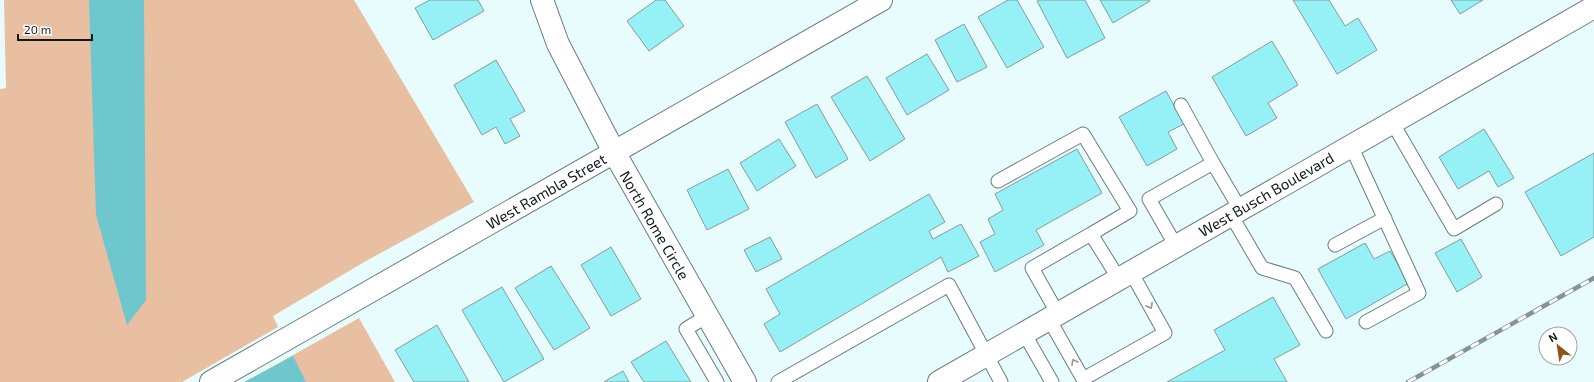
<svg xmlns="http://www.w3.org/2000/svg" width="1594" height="382" viewBox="0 0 1594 382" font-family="'Exo 2',sans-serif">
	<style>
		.green { fill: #e8bfa0 }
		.water { fill: #6dc7cd }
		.building { fill: #96f1f7; stroke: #899a9b }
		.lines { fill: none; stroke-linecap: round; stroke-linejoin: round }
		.service-casing { stroke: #6c7c7d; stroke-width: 15 }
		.minor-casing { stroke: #6c7c7d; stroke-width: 24 }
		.primary-casing { stroke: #6c7c7d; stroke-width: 24 }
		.service { stroke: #fff; stroke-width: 13 }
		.minor { stroke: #fff; stroke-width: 22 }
		.primary { stroke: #fff; stroke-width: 22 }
		.rail-casing { stroke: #859394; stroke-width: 4.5 }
		.rail { stroke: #fff; stroke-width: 3; stroke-dasharray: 9; stroke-linecap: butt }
		.oneway { stroke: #949797 }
		.labels { text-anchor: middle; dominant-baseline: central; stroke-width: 3.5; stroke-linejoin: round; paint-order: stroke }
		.street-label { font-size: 15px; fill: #111818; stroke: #fff }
	</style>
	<rect width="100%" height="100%" fill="#e9fcfd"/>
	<path class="green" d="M 4,0 L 354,0 L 474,202 L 366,261 L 273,316 L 278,327 L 182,382 L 0,382 L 0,89 L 6,88 Z
		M 359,318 L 395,382 L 245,382 Z"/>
	<path class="water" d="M 89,0 L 144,0 L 146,300 L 127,325 L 96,215 Z
		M 293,356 L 306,382 L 244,382 Z"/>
	<path class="building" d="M 430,0 L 478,0 L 484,11 L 433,40 L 415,8 Z
		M 656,0 L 665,0 L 684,26 L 649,51 L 627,21 Z
		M 1008,0 L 1017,0 L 1044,47 L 1007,68 L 978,17 Z
		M 1039,0 L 1085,0 L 1105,38 L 1067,58 L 1037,1 Z
		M 1100,0 L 1149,0 L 1150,1 L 1113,23 Z
		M 1293,0 L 1329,0 L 1345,26 L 1358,18 L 1377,50 L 1337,74 Z
		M 1451,0 L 1483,0 L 1460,14 Z
		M 964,24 L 987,67 L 957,82 L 935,40 Z
		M 1272,41 L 1298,85 L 1268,103 L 1277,118 L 1246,136 L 1212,77 Z
		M 927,54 L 949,90 L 907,115 L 886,78 Z
		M 496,60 L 525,111 L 510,119 L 520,136 L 505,144 L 496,127 L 482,135 L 454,85 Z
		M 867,76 L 905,139 L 870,161 L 831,97 Z
		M 1166,91 L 1184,124 L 1168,132 L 1177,149 L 1147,166 L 1119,117 Z
		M 817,104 L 848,159 L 816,178 L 785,122 Z
		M 1484,129 L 1514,178 L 1498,187 L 1489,171 L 1458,189 L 1439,157 Z
		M 779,139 L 796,166 L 757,191 L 740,163 Z
		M 1077,149 L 1102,193 L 1036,230 L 1044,245 L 995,272 L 980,242 L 995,234 L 988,219 L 1003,210 L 995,194 Z
		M 1594,153 L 1594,237 L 1561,256 L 1525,192 Z
		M 728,169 L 749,209 L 707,230 L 687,190 Z
		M 929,194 L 945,222 L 929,231 L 933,239 L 961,224 L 979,256 L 948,272 L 941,257 L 780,352 L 764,324 L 780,314 L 766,289 Z
		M 770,237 L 782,259 L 756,272 L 744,250 Z
		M 1461,239 L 1482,277 L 1457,292 L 1435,253 Z
		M 1365,243 L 1374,259 L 1390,251 L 1409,283 L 1346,319 L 1318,269 Z
		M 611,247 L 641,299 L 611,316 L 581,265 Z
		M 551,266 L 590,328 L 554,350 L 515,288 Z
		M 502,287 L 544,359 L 504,382 L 462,310 Z
		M 1273,297 L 1300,345 L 1274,359 L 1287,382 L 1167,382 L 1225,350 L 1214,330 Z
		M 437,325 L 469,382 L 414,382 L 395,350 Z
		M 666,341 L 691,382 L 644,382 L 631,362 Z
		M 623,371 L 629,382 L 604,382 L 607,380 Z"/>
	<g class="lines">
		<g class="service-casing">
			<path id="service" d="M 1181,105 L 1213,163
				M 1392,122 L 1454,229 L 1496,204
				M 1351,146 L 1419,293 L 1366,322
				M 998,181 L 1083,134 L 1130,211 L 1091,234
				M 1231,215 L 1262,268 L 1295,278 L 1326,331
				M 1335,245 L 1385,218
				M 1176,246 L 1149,199 L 1213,163 L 1240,209
				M 1058,314 L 1032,268 L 1091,234 L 1119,279
				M 707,316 L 686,329 L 717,382
				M 1049,319 L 1083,379 L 1165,333 L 1131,272
				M 1024,333 L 1052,382
				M 778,382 L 949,285 L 1001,382"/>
		</g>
		<g class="minor-casing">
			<path id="minor" d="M 542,0 L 558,44 L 614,152 L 745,382
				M 211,382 L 881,0"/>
		</g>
		<g class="primary-casing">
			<path id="primary" d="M 939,382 L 1594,7"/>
		</g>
		<use href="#service" class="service"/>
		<use href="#minor" class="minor"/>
		<use href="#primary" class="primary"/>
		<g class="rail-casing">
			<path id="rail" d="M 1408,382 L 1594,278"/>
		</g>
		<use href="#rail" class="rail"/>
	</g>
	<defs><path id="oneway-chevron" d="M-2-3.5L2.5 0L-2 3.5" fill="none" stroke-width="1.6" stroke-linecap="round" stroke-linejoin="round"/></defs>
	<g class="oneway">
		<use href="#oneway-chevron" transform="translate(1150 306) rotate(61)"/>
		<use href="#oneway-chevron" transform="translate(1074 362) rotate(-120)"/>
	</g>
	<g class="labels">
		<g class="street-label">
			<text transform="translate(546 191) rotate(-30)">West Rambla Street</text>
			<text transform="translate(1266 194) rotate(-30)">West Busch Boulevard</text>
			<text transform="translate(655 225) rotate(60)">North Rome Circle</text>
		</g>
	</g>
	<g transform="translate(1558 346) rotate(330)"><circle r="19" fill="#ffffff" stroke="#a0a3a3"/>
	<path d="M0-3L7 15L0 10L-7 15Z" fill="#915319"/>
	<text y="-6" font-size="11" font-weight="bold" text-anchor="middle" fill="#111818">N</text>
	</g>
	<path d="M18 34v6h74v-6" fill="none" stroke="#111818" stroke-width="2"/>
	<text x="24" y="34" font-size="12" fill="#111818" stroke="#ffffff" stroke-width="3" paint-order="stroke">20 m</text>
</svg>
